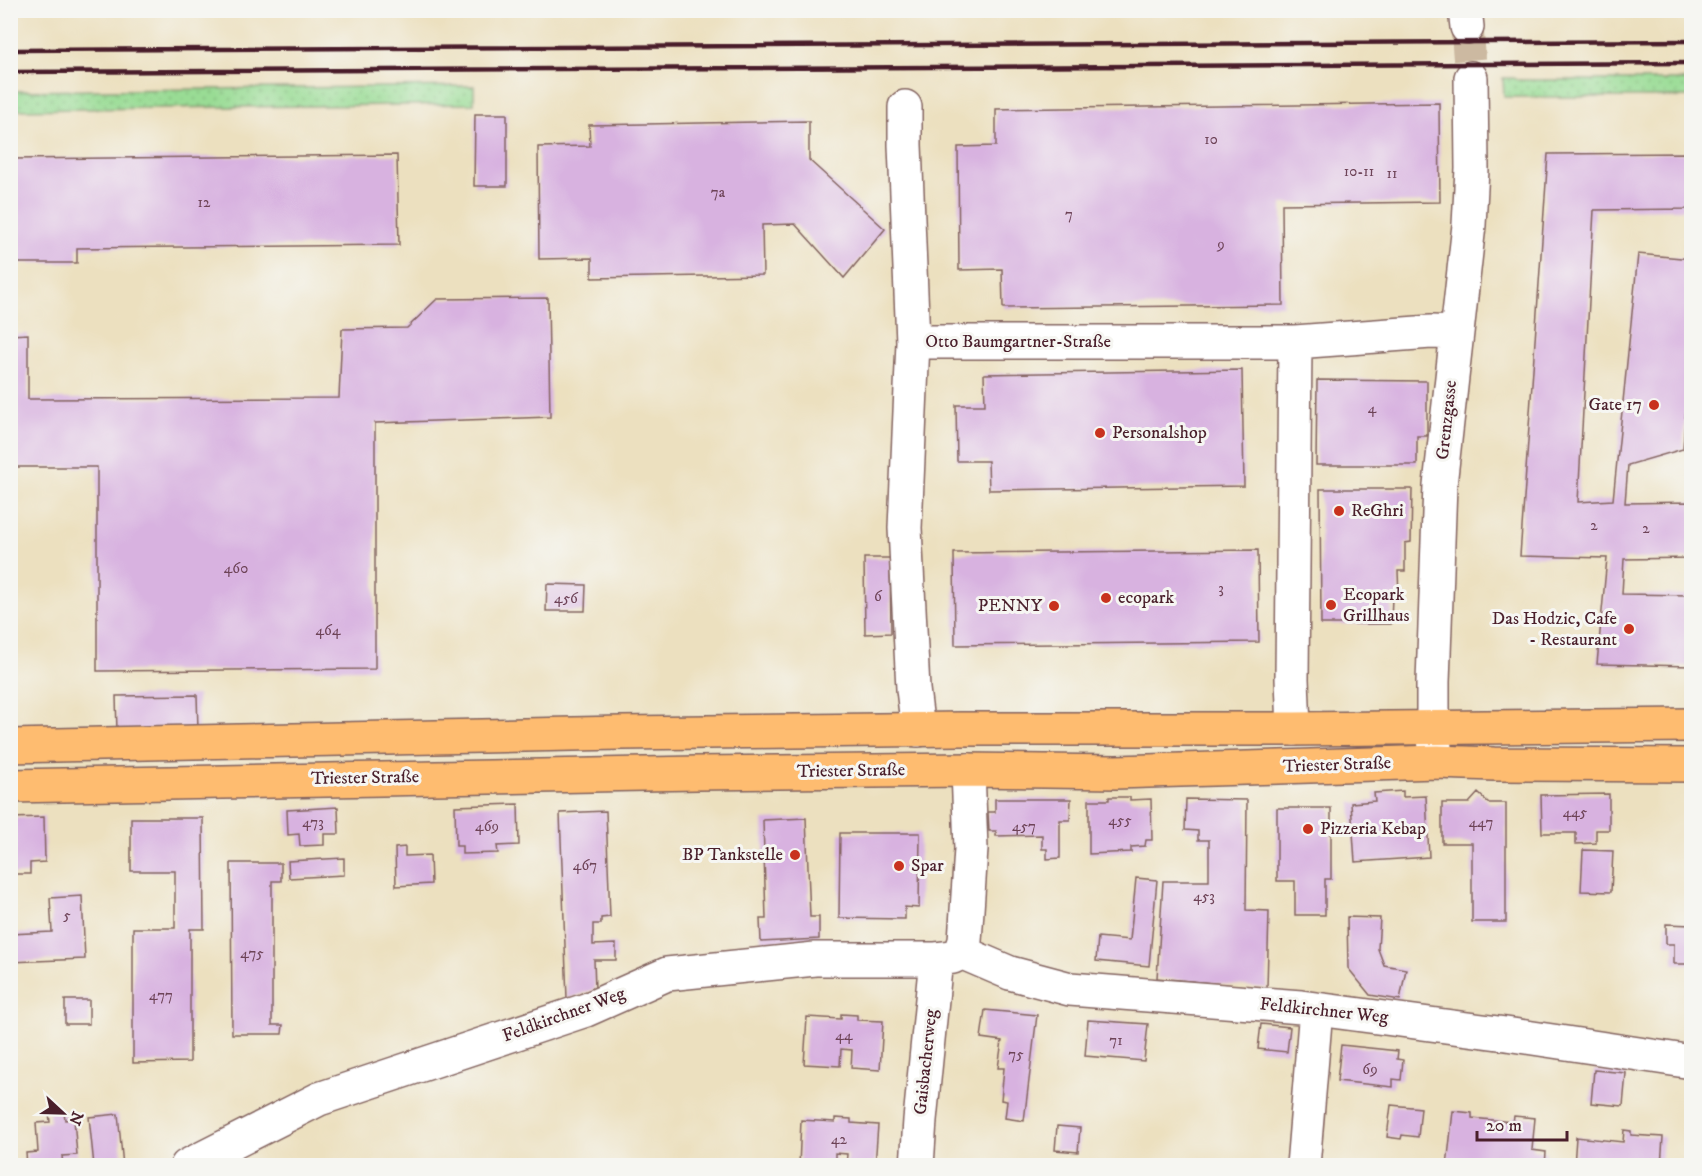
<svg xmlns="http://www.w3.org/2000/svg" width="1702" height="1176" viewBox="0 0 1702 1176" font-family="'IM FELL DW Pica',serif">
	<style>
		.grass { fill: url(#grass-dots); stroke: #727e60; stroke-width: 1.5 }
		.building { fill: #d8b2e0 }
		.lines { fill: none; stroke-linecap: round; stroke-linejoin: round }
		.minor-tunnel { stroke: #ccb9a1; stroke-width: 33; stroke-dasharray: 33 16; stroke-linecap: butt }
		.minor-casing { stroke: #83635f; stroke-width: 36 }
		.major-casing { stroke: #83635f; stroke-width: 36 }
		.minor { stroke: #fff; stroke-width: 33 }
		.major { stroke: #febc70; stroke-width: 33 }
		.rail { stroke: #4a1f2b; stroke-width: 4.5 }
		.poi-dot { fill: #c8321e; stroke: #f6f6f2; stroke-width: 2 }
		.labels { text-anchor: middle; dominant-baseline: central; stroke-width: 6; stroke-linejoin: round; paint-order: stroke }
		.number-label { font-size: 15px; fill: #6e4458 }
		.street-label { font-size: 18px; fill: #4a1f2b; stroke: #f6f6f2 }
		.poi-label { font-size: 18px; fill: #4a1f2b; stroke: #f6f6f2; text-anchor: start }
	</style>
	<defs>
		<pattern id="grass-dots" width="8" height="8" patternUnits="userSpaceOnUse" patternTransform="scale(1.5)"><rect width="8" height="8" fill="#99dc94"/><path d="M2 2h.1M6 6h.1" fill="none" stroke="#85bc80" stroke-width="1.8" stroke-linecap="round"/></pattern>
	</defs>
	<rect width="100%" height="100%" fill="#f6f6f2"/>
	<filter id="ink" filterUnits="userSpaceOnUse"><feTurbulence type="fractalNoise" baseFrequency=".0167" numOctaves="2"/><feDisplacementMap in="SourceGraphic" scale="12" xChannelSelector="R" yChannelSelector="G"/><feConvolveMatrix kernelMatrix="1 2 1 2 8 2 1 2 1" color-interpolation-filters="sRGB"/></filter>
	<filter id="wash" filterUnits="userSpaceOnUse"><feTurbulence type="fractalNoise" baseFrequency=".008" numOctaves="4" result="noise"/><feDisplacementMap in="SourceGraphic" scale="24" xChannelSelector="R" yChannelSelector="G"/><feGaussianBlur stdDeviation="1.35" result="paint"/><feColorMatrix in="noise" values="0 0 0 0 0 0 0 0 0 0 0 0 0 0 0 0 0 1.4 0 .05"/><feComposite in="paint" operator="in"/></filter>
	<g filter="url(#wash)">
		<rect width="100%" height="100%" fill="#ece0bf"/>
		<path class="grass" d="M 1503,78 L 1513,78 L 1518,80 L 1691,80 L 1691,97 L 1504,97 Z
			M 474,86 L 474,104 L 11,110 L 11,91 Z"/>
		<g id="blocks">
			<path class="building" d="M 1439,103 L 1440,202 L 1282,204 L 1283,305 L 1003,308 L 1002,269 L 959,270 L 958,147 L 996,146 L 996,109 Z
				M 475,114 L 507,114 L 507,186 L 474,186 Z
				M 809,121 L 809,160 L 885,229 L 844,278 L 795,224 L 762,225 L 763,275 L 592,278 L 592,258 L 539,259 L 538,147 L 590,146 L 589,125 Z
				M 1692,153 L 1692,209 L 1594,210 L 1578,502 L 1613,500 L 1638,254 L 1692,259 L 1692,326 L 1683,449 L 1628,465 L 1625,503 L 1692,502 L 1692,558 L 1624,559 L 1622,594 L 1692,595 L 1692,666 L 1597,664 L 1607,558 L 1520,556 L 1548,154 Z
				M 397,155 L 399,245 L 77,248 L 77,263 L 10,263 L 10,159 Z
				M 548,298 L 550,417 L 375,423 L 375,669 L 97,671 L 97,467 L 10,467 L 10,335 L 28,334 L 28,399 L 339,398 L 342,329 L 407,328 L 437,299 Z
				M 1242,370 L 1244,486 L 989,490 L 988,461 L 957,461 L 956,405 L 985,405 L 984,374 Z
				M 1317,380 L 1427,381 L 1427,436 L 1417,436 L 1417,465 L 1316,465 Z
				M 1320,489 L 1412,489 L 1411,542 L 1405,543 L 1405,571 L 1398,571 L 1399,596 L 1392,596 L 1391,624 L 1321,624 Z
				M 1258,550 L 1259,642 L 955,645 L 954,553 Z
				M 864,558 L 890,558 L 891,633 L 865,634 Z
				M 547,584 L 586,585 L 585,611 L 546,611 Z
				M 197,695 L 198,730 L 117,732 L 116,696 Z
				M 1403,791 L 1403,797 L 1426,796 L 1429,857 L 1355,862 L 1351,803 L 1375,801 L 1374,793 Z
				M 1478,793 L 1489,803 L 1506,803 L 1506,922 L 1472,922 L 1472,843 L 1442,843 L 1442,803 L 1469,803 Z
				M 1609,794 L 1609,830 L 1596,830 L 1596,843 L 1576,844 L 1576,833 L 1542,833 L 1541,795 Z
				M 1109,797 L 1130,797 L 1130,800 L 1151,799 L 1152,840 L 1146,840 L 1145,846 L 1131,847 L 1131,852 L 1089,854 L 1089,800 L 1109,800 Z
				M 995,799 L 1071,799 L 1070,820 L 1060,820 L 1060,858 L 1047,859 L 1047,849 L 1042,849 L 1042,835 L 996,836 L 996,831 L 989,831 L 988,812 L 995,812 Z
				M 1186,799 L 1247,800 L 1246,910 L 1269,911 L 1267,988 L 1157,978 L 1163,881 L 1209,881 L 1209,840 L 1198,840 L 1198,831 L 1185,830 Z
				M 518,804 L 519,845 L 497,846 L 498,853 L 462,854 L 462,846 L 456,846 L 455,806 Z
				M 338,807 L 339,834 L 324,834 L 324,845 L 300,846 L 299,834 L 288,835 L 287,810 Z
				M 1277,808 L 1331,808 L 1331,879 L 1325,879 L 1325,915 L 1295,915 L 1295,881 L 1277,881 Z
				M 606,811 L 610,917 L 601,918 L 601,924 L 593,924 L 593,945 L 616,944 L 616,960 L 594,960 L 595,989 L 567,999 L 560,813 Z
				M 44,817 L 45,862 L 30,863 L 30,874 L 10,874 L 10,818 Z
				M 131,818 L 203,818 L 204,929 L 190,929 L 190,1062 L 133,1063 L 133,928 L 175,928 L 175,871 L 131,871 Z
				M 806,818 L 810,917 L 819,917 L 819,939 L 761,942 L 760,919 L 766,919 L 763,820 Z
				M 840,833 L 920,833 L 919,908 L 905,907 L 905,919 L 839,918 Z
				M 405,847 L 405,856 L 430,855 L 431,884 L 396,886 L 395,848 Z
				M 1583,850 L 1613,851 L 1611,892 L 1581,891 Z
				M 344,858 L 344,875 L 289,878 L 288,861 Z
				M 231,863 L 281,863 L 281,881 L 272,881 L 272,1025 L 283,1025 L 282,1034 L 232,1034 Z
				M 1136,878 L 1157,880 L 1149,966 L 1096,961 L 1098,937 L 1130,940 Z
				M 82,896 L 85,959 L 10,962 L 10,934 L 52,932 L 50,898 Z
				M 1347,917 L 1380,918 L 1378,949 L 1384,965 L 1406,969 L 1400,1000 L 1370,995 L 1348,968 Z
				M 1666,924 L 1692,925 L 1692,964 L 1674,964 L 1674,944 L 1666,944 Z
				M 65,1000 L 89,1000 L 89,1024 L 65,1024 Z
				M 985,1010 L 1037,1015 L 1024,1121 L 1005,1118 L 1007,1101 L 1001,1100 L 1004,1068 L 998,1068 L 1002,1041 L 981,1038 Z
				M 841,1014 L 857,1015 L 857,1020 L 883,1021 L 880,1070 L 851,1068 L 852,1050 L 841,1049 L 840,1066 L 804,1064 L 807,1017 L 841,1019 Z
				M 1088,1020 L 1148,1024 L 1144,1061 L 1085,1056 Z
				M 1261,1024 L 1290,1027 L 1287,1052 L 1258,1049 Z
				M 1341,1045 L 1398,1051 L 1397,1059 L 1403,1060 L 1401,1080 L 1393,1079 L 1393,1087 L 1337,1081 Z
				M 1594,1070 L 1626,1073 L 1623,1106 L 1591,1103 Z
				M 1391,1105 L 1421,1108 L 1418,1137 L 1402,1135 L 1401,1139 L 1387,1137 Z
				M 64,1111 L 65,1120 L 74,1119 L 77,1155 L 62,1156 L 63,1166 L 27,1166 L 26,1153 L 38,1152 L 36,1123 L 50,1122 L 49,1112 Z
				M 1453,1111 L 1472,1113 L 1472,1118 L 1513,1122 L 1514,1116 L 1535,1118 L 1532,1150 L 1546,1152 L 1545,1166 L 1447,1166 Z
				M 118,1114 L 123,1166 L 94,1166 L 89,1117 Z
				M 835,1118 L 851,1119 L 851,1123 L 878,1125 L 875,1166 L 846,1166 L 847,1154 L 835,1153 L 835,1166 L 799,1166 L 801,1120 L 835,1122 Z
				M 1057,1126 L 1080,1128 L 1078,1152 L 1055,1150 Z
				M 1624,1130 L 1631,1131 L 1631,1135 L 1663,1137 L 1661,1166 L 1574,1166 L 1576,1137 L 1623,1142 Z"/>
		</g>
	</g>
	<g filter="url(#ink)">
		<use href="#blocks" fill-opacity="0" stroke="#83635f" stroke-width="1.5"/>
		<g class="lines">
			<path class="minor-tunnel" d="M 1467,27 L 1471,78"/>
			<g class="minor-casing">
				<path id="minor" d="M 1466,18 L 1467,27
					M 905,107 L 905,145 L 913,342
					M 1294,729 L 1292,679 L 1295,342
					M 918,730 L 913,689 L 905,528 L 913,342 L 1295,342 L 1431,332 L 1457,333
					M 1436,757 L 1433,728 L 1433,682 L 1440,485 L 1469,225 L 1472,169 L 1471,78
					M 961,952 L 965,941 L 971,849 L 968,770
					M 187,1166 L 319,1099 L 586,1010 L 667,974 L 815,959 L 936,959 L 953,957 L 961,952 L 1010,973 L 1070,989 L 1301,1007 L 1506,1034 L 1692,1062
					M 917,1166 L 920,1120 L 936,959
					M 1303,1166 L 1316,1009"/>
			</g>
			<g class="major-casing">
				<path id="major" d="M 10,746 L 621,733 L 961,729 L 1294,729 L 1692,725
					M 10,786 L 697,773 L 968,770 L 1116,772 L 1437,762 L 1494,764 L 1692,765"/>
			</g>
			<use href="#minor" class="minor"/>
			<use href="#major" class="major"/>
			<path class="rail" d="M 10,50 L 1692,41
				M 10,72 L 1692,63"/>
		</g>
	</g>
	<g class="poi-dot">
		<circle cx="1654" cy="405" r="6"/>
		<circle cx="1100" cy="433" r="6"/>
		<circle cx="1339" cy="511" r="6"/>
		<circle cx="1106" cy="598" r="6"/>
		<circle cx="1331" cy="605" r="6"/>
		<circle cx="1054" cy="606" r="6"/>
		<circle cx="1629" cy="629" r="6"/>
		<circle cx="1308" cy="829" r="6"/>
		<circle cx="795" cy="855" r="6"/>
		<circle cx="899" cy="866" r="6"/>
	</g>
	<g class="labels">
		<g class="number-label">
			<text x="1211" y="139">10</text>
			<text x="1359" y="171">10-11</text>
			<text x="1392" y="173">11</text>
			<text x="718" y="192">7a</text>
			<text x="204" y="202">12</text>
			<text x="1069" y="214">7</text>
			<text x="1221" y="244">9</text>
			<text x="1372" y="408">4</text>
			<text x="1594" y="525">2</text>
			<text x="1646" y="528">2</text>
			<text x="236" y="568">460</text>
			<text x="1221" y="588">3</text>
			<text x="878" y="596">6</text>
			<text x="566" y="598">456</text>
			<text x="328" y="630">464</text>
			<text x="1575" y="812">445</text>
			<text x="1120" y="820">455</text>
			<text x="313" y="822">473</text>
			<text x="1481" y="822">447</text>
			<text x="487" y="826">469</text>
			<text x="1024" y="826">457</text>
			<text x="585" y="865">467</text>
			<text x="1204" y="896">453</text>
			<text x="67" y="915">5</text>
			<text x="252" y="953">475</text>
			<text x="161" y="995">477</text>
			<text x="844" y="1035">44</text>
			<text x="1116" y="1040">71</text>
			<text x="1016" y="1054">75</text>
			<text x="1370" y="1069">69</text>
			<text x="839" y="1139">42</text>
		</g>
		<g class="street-label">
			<text x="1018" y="342">Otto Baumgartner-Straße</text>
			<text transform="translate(1447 420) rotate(-84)">Grenzgasse</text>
			<text transform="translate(1337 765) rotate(-2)">Triester Straße</text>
			<text transform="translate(851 771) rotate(-1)">Triester Straße</text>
			<text transform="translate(365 778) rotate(-1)">Triester Straße</text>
			<text transform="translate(1324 1011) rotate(6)">Feldkirchner Weg</text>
			<text transform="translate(564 1015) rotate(-20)">Feldkirchner Weg</text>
			<text transform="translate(926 1062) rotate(-84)">Gaisbacherweg</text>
		</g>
		<g class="poi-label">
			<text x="1642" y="405" text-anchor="end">Gate 17</text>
			<text x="1112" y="433">Personalshop</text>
			<text x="1351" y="511">ReGhri</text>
			<text x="1343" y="595">Ecopark<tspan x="1343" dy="21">Grillhaus</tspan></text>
			<text x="1118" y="598">ecopark</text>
			<text x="1042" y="606" text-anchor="end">PENNY</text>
			<text x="1617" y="619" text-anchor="end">Das Hodzic, Cafe<tspan x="1617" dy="21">- Restaurant</tspan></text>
			<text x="1320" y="829">Pizzeria Kebap</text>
			<text x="783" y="855" text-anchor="end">BP Tankstelle</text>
			<text x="911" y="866">Spar</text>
		</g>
	</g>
	<rect width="1702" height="1176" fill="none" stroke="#f6f6f2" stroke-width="36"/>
	<g transform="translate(63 1113) rotate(112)" stroke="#f6f6f2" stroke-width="4.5" paint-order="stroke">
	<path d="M0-4.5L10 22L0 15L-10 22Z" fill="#4a1f2b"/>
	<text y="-9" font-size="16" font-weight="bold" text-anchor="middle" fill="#4a1f2b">N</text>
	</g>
	<path d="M1477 1131v9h90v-9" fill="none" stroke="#4a1f2b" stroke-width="3"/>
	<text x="1486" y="1131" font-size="18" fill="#4a1f2b" stroke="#f6f6f2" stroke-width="4.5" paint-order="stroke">20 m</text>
</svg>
